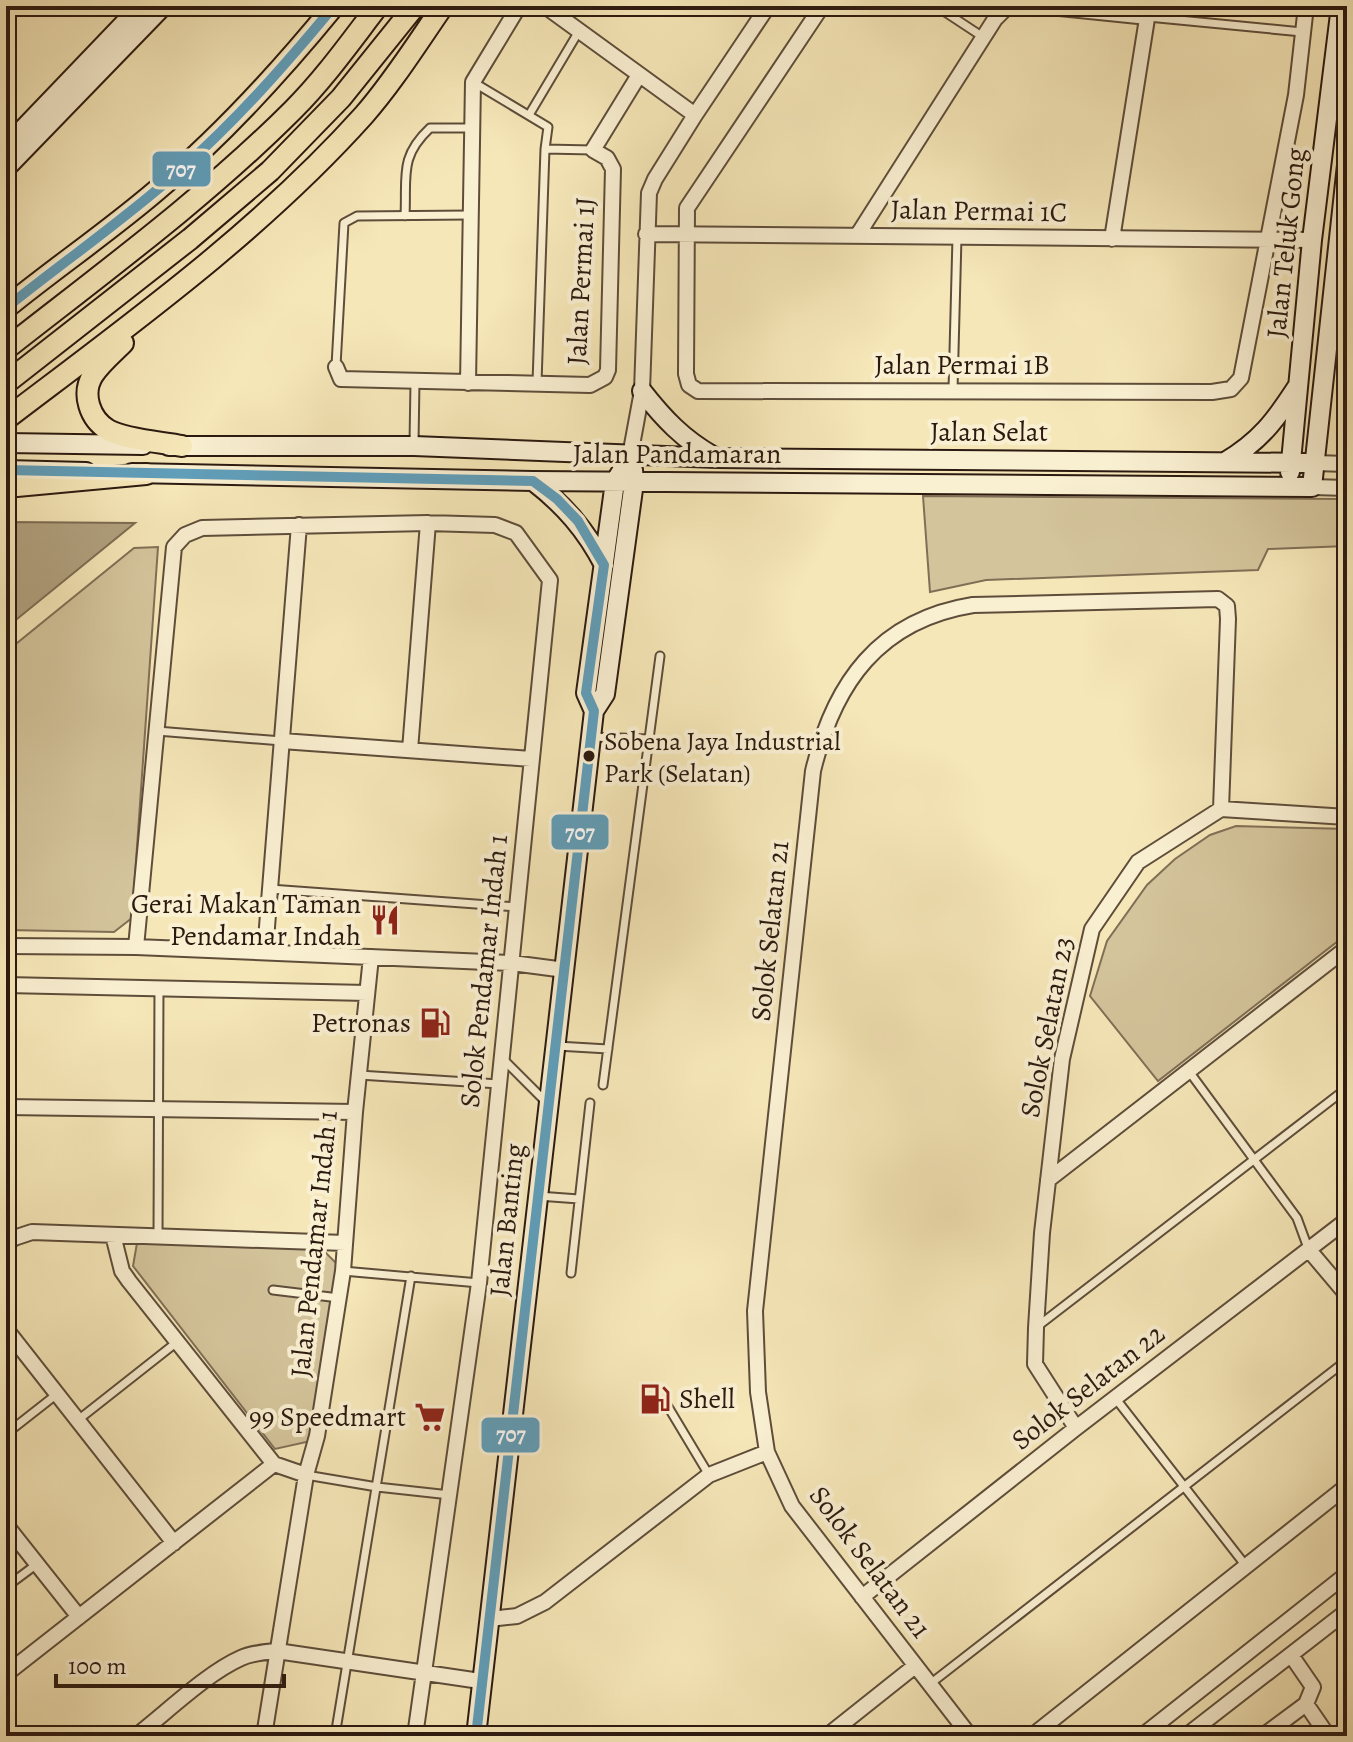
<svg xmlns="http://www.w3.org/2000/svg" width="1353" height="1742" viewBox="0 0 1353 1742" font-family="Alegreya,serif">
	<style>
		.green { fill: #d4c49b; stroke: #806f56; stroke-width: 2 }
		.water { fill: #b1a17f; stroke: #7c6b53; stroke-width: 2 }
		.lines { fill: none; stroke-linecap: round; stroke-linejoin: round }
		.lane-casing { stroke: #5e4d3a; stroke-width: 11 }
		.street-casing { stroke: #5e4d3a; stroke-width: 18 }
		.secondary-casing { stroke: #2c1a10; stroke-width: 22 }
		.primary-casing { stroke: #2c1a10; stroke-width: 24 }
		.lane { stroke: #f9efd1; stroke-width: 7 }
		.street { stroke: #f9efd1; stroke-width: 14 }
		.secondary { stroke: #f9efd1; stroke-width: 18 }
		.primary { stroke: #f6e7b8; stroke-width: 20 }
		.bus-1-casing { stroke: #f9efd1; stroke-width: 16 }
		.bus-1 { stroke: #609eba; stroke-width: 10 }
		.bus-dot { fill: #2c1a10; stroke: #f9efd1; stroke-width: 3 }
		.labels { text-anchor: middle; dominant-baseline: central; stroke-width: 8; stroke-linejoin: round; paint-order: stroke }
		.bus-label { font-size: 26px; fill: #2c1a10; stroke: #f9efd1; text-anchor: start }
		.street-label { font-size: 28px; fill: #2c1a10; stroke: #f9efd1 }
		.poi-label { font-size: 28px; fill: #2c1a10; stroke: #f9efd1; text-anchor: end }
		.line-badge { stroke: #f9efd1; stroke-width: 3 }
		.badge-label { font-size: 22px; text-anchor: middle; font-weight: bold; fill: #fff }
	</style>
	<rect width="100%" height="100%" fill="#f6e7b8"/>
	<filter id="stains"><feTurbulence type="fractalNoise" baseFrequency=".0025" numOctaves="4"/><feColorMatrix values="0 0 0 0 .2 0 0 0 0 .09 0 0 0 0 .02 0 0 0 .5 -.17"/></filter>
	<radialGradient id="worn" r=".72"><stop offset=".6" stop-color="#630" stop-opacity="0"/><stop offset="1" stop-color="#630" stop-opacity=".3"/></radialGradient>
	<path class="green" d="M 923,496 L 1347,499 L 1347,546 L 1268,549 L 1258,570 L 986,580 L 930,592 Z
		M 158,547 L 132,918 L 114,932 L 6,930 L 6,652 L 134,548 Z
		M 1236,826 L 1347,829 L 1347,934 L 1158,1081 L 1090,996 L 1107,941 L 1147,885 L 1175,859 L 1210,835 Z
		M 137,1243 L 322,1249 L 339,1266 L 311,1441 L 275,1449 L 133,1266 Z"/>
	<path class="water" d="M 6,522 L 135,523 L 6,628 Z"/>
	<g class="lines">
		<g class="lane-casing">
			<path id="lane" d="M 936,6 L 983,37
				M 1148,17 L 1302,32
				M 473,82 L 548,127 L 545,149 L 593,150
				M 529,115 L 579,31
				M 405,216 C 407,176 399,157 430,128 L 473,128
				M 336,366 L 344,223 L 357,216 L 470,215
				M 537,383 L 545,149
				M 953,390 L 957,237
				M 414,443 L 415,382
				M 157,731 L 282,741
				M 591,737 L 649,739 L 660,656
				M 270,889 L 517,907
				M 557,1046 L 608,1049
				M 502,1058 L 547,1103
				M 1188,1070 L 1297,1218 L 1308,1248
				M 359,1075 L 499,1084
				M 603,1085 L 649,739
				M 538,1196 L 579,1199
				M 158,1236 L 159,988
				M 343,1271 L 479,1283
				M 571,1273 L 590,1103
				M 273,1290 L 339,1298
				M 1038,1326 L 1347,1088
				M 1116,1399 L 1246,1566
				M 667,1405 L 709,1475
				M 78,1420 L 177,1342
				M 6,1434 L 57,1394
				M 306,1475 L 377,1487 L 450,1495
				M 6,1587 L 37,1564
				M 930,1684 L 1347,1360
				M 335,1736 L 411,1276"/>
		</g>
		<g class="street-casing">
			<path id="street" d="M 545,6 L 695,115
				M 822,6 L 687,208 L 686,374 L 689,385 L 698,391 L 1212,392 L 1231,389 L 1241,378 L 1296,95 L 1306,6
				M 1040,6 L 1148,17
				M 646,234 L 1312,240
				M 857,236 L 995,19 L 1008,6
				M 1112,239 L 1149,6
				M 336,367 L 341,379 L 590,385 L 605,377 L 608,370 L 613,169 L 607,158 L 593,150 L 639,75
				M 468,383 L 473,82 L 519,6
				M 630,456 L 642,391 L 649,193 L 655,179 L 695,115 L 768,6
				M 1315,463 L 1347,464
				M 1312,487 L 1347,488
				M 282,741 L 531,759
				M 410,750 L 428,523
				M 6,946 L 136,947 L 512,963 L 565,970
				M 136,947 L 174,547 L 185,535 L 202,528 L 428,523 L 495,525 L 516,533 L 550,580 L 479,1283 L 415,1736
				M 265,952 L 299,525
				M 6,985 L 367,993
				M 6,1107 L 355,1112
				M 1048,1180 L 1347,948
				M 113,1235 L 122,1271 L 129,1281 L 274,1464
				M 6,1244 L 14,1238 L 32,1232 L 345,1243
				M 1309,1250 L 1347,1295
				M 6,1329 L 174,1543
				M 1076,1428 L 1035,1364 L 1036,1328 L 1042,1233 L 1062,1059 L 1092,929 L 1138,862 L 1221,809 L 1347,817
				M 6,1525 L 79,1617
				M 862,1597 L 1076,1428 L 1347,1220
				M 489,1619 L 517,1616 L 545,1602 L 709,1475 L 767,1452
				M 1291,1655 L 1313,1687 L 1306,1704 L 1328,1736
				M 6,1674 L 274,1464 L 306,1475
				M 136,1736 C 167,1712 207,1673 241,1658 C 252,1653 265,1652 277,1651 L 480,1681
				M 264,1736 L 306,1475 L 317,1436 L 343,1271 L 355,1112 L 371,957
				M 827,1736 L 915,1666
				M 970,1736 L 792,1506 L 767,1452 L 758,1392 L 755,1311 L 813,771 C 834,683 879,620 973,605 L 1218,599 L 1227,606 L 1228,619 L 1221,809
				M 1032,1736 L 1347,1486
				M 1142,1736 L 1347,1574
				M 1186,1736 L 1347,1611
				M 1263,1736 L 1306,1704"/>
		</g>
		<g class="secondary-casing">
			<path id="secondary" d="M 6,147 L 141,6
				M 6,168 L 163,6
				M 642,391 C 664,419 683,439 713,456
				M 6,443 L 143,445
				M 169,446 L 414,446 L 716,458 L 1315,463
				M 1225,462 C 1260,441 1275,421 1297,387
				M 6,470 L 86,472
				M 1290,472 L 1312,240 L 1341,6
				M 132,473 L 533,481 L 1312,487 L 1347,165
				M 533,481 C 564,505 586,530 604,565
				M 594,711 L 586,693 L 615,482 L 621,472
				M 476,1736 L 594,711 L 605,694 L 634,482 L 633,470"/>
		</g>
		<g class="primary-casing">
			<path id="primary" d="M 6,308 C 55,268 108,232 156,191 C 222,136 280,72 334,6
				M 123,343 C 113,353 100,364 93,375 C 81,394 90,419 108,430 C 126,440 162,442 182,446
				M 6,349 C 104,272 205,198 293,110 C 325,78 351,41 378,6
				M 6,383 L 190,239 L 270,171 L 341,98 L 415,6
				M 6,419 C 131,324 259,232 364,115 C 393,82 418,42 443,6
				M 6,487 L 146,474"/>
		</g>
		<use href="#lane" class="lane"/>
		<use href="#street" class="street"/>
		<use href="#secondary" class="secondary"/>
		<use href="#primary" class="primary"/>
		<g class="bus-1-casing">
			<path id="bus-1" d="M 6,308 C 63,262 124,220 179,171 C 236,121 286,64 334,6
				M 6,470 L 533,481 L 557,499 L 578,521 L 604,565 L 586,693 L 594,711 L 476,1736"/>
		</g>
		<use href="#bus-1" class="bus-1"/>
	</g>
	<defs>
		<g id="restaurant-bare" transform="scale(2.4)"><path d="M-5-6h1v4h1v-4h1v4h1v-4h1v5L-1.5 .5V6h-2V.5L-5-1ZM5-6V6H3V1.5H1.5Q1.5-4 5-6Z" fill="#8f2418" stroke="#f9efd1" stroke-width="2.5" paint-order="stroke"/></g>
		<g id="fuel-bare" transform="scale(2.4)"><path d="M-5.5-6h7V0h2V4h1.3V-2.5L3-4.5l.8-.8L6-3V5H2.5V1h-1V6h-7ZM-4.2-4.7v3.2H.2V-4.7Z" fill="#8f2418" stroke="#f9efd1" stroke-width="2.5" paint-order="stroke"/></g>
		<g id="supermarket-bare" transform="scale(2.4)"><path d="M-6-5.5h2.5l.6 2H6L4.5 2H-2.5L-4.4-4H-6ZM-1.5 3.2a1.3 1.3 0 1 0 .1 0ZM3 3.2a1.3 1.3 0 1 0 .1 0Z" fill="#8f2418" stroke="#f9efd1" stroke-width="2.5" paint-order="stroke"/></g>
	</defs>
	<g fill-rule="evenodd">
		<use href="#restaurant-bare" x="385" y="920"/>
		<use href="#fuel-bare" x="435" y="1023"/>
		<use href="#fuel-bare" x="655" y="1399"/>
		<use href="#supermarket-bare" x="430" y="1417"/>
	</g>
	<circle class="bus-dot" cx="589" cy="756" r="7"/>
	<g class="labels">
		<g class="bus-label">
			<text x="604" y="741">Sobena Jaya Industrial<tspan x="604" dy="32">Park (Selatan)</tspan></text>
		</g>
		<g class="street-label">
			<text transform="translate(979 211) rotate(1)">Jalan Permai 1C</text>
			<text transform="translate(1286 243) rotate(-84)">Jalan Teluk Gong</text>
			<text transform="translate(581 281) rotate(-87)">Jalan Permai 1J</text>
			<text x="962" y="365">Jalan Permai 1B</text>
			<text x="989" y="432">Jalan Selat</text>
			<text x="677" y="454">Jalan Pandamaran</text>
			<text transform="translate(770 931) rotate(-84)">Solok Selatan 21</text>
			<text transform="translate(484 971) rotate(-84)">Solok Pendamar Indah 1</text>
			<text transform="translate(1047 1027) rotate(-79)">Solok Selatan 23</text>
			<text transform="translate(507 1220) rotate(-84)">Jalan Banting</text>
			<text transform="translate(314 1244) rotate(-84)">Jalan Pendamar Indah 1</text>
			<text transform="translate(1088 1387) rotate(-38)">Solok Selatan 22</text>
			<text transform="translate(870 1562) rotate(53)">Solok Selatan 21</text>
		</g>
		<g class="poi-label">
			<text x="361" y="904">Gerai Makan Taman<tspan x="361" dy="32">Pendamar Indah</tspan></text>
			<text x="411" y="1023">Petronas</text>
			<text x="679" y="1399" text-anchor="start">Shell</text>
			<text x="406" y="1417">99 Speedmart</text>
		</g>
	</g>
	<g class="line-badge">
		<rect x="151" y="150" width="61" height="38" rx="8" fill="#609eba"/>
		<rect x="550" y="813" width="60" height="38" rx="8" fill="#609eba"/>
		<rect x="480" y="1416" width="61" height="38" rx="8" fill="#609eba"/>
	</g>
	<g class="badge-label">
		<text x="181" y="177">707</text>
		<text x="580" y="840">707</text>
		<text x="511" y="1442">707</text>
	</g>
	<rect width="1353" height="1742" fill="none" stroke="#f6e7b8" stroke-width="32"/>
	<rect x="8" y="8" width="1337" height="1726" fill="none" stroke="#2c1a10" stroke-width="4"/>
	<rect x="16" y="16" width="1321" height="1710" fill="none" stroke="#2c1a10" stroke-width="2"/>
	<path d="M56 1674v12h228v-12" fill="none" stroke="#2c1a10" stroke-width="4"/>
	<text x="68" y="1674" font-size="24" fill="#2c1a10" stroke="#f9efd1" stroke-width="6" paint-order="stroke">100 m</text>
	<rect width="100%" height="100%" filter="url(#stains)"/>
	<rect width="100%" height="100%" fill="url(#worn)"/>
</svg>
